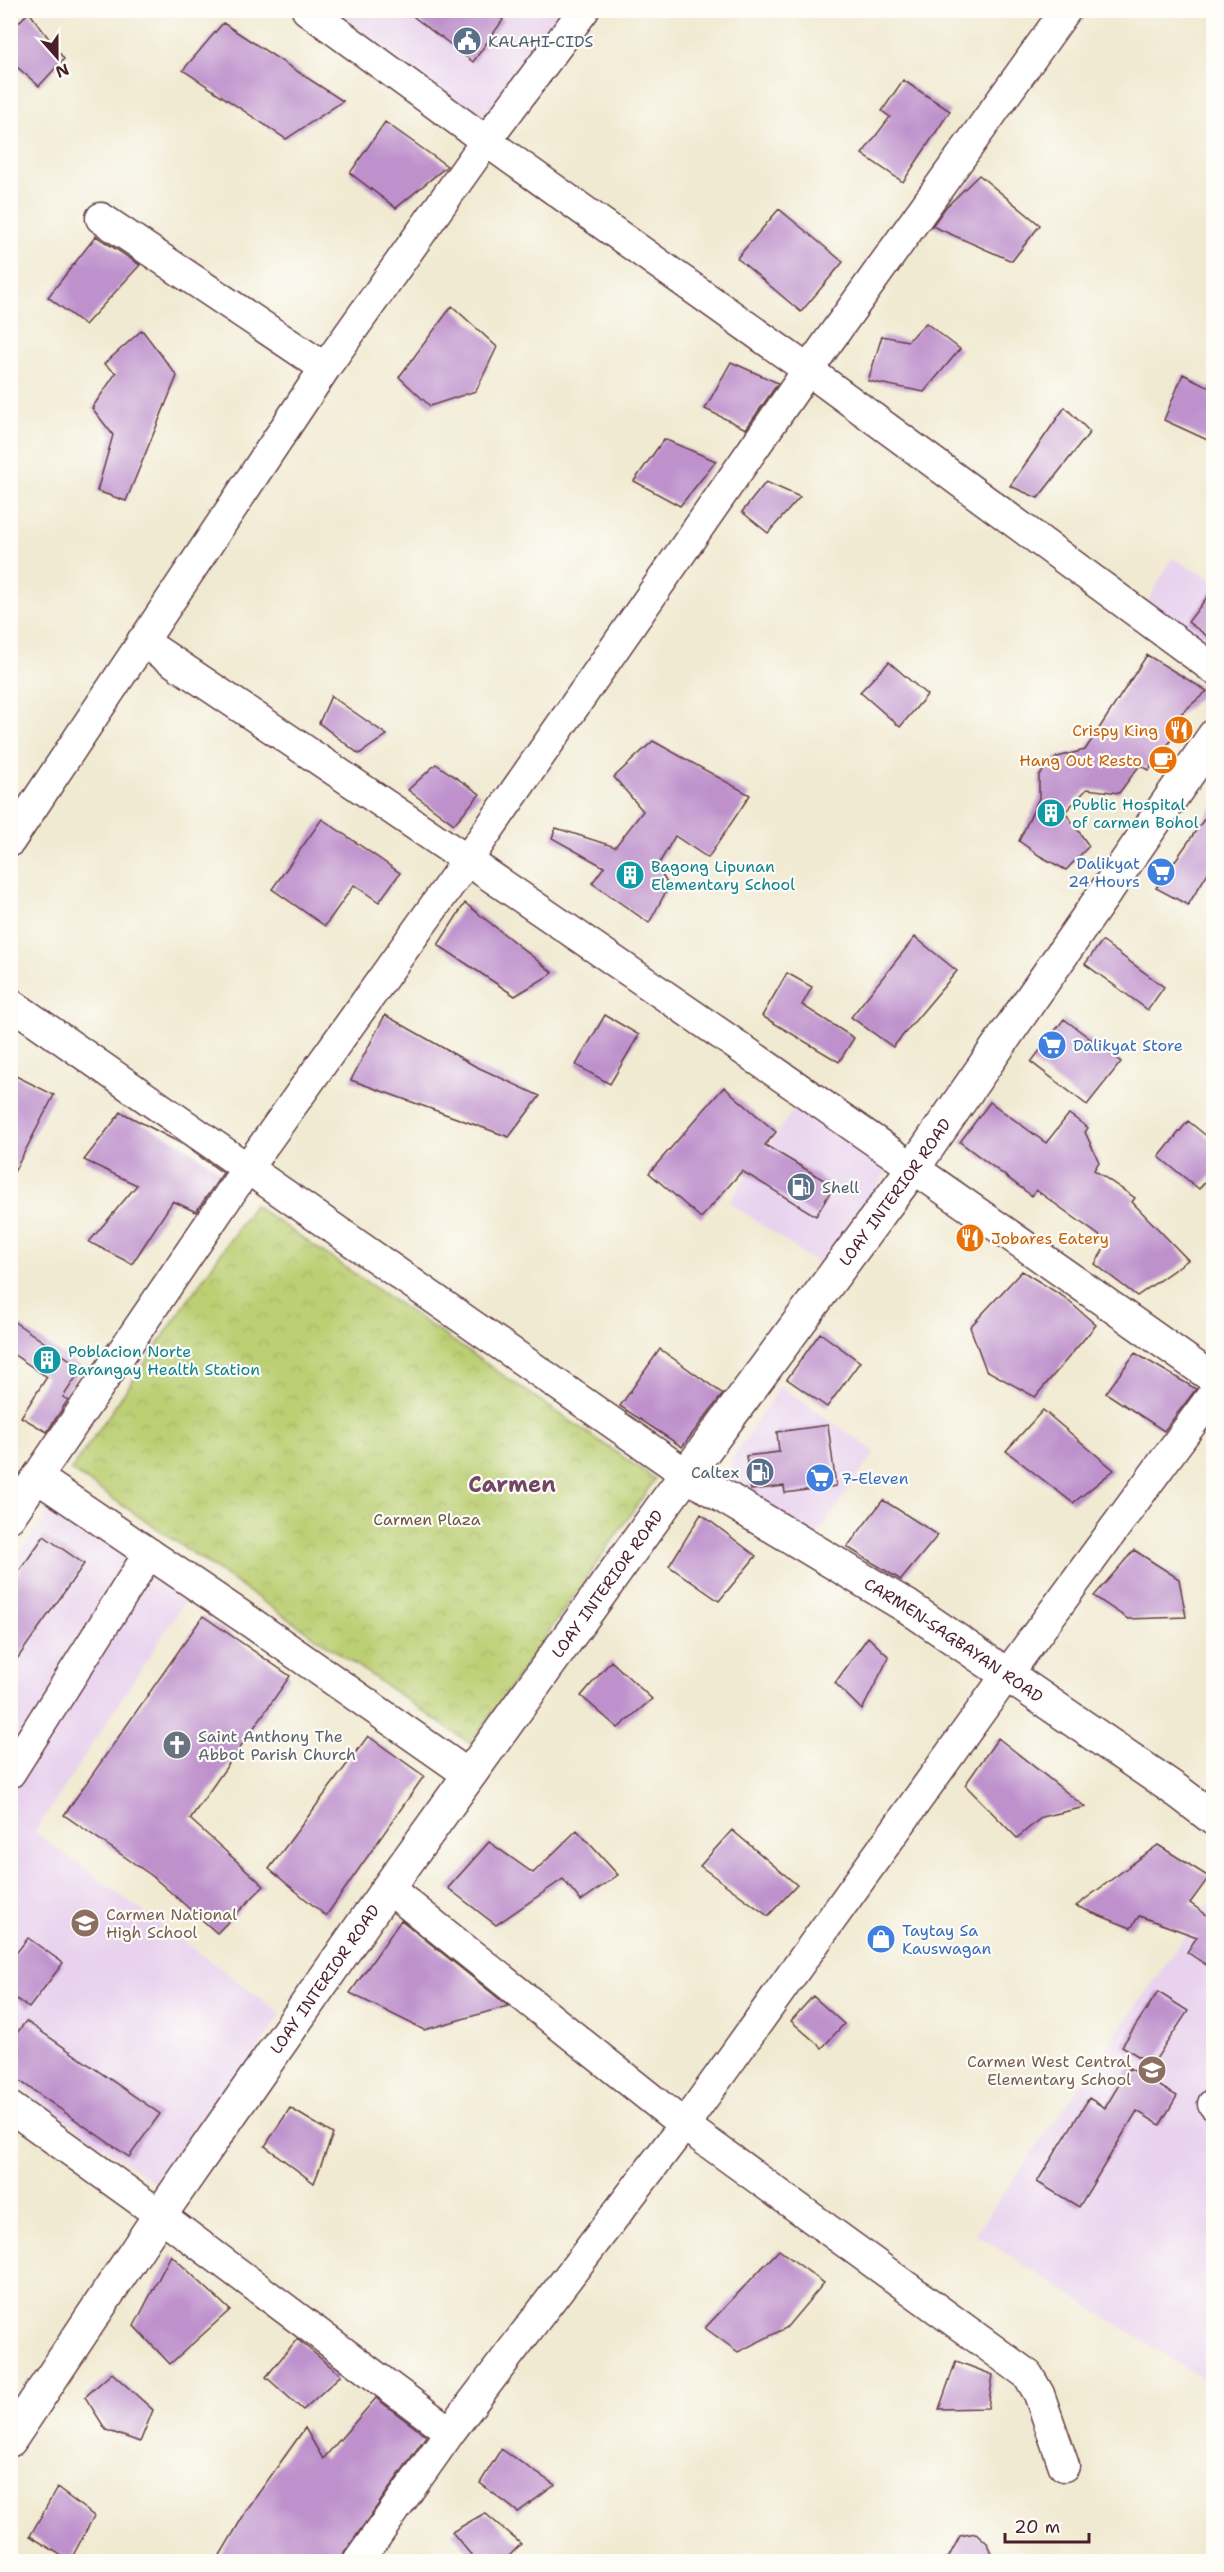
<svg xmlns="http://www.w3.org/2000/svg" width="1224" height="2572" viewBox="0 0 1224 2572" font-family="'Shantell Sans',sans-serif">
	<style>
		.built { fill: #e8d2ee }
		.park { fill: url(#park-crowns); stroke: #83774f; stroke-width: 1.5 }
		.building { fill: #be91cc }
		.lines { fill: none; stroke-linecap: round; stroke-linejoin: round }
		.minor-casing { stroke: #633d44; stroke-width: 33 }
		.major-casing { stroke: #633d44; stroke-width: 36 }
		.minor { stroke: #fff; stroke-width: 30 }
		.major { stroke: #fff; stroke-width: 33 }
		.labels { text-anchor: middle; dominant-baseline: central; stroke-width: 4.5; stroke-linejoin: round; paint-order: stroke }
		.service-label { font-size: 16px; fill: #4e5e75; stroke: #fdfcf7; text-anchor: start }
		.food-label { font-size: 16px; fill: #c56008; stroke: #fdfcf7; text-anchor: end }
		.culture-label { font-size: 16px; fill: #0d838f; stroke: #fdfcf7; text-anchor: start }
		.shop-label { font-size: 16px; fill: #366cbe; stroke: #fdfcf7; text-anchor: start }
		.street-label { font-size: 16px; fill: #4a1f2b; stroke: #fdfcf7 }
		.park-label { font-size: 16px; fill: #6c5441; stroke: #fdfcf7 }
		.worship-label { font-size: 16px; fill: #5b616d; stroke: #fdfcf7; text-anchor: start }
		.education-label { font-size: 16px; fill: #785e54; stroke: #fdfcf7; text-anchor: start }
		.district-label { font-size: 22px; font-weight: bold; fill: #734763; stroke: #fdfcf7 }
	</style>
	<defs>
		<pattern id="park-crowns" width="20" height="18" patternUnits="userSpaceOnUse" patternTransform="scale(1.5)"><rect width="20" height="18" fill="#bccf73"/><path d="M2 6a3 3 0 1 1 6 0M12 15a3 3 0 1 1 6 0" fill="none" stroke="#a3b164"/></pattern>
	</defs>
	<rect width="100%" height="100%" fill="#fdfcf7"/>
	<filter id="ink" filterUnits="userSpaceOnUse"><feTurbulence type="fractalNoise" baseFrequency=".0167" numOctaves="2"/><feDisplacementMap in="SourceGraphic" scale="12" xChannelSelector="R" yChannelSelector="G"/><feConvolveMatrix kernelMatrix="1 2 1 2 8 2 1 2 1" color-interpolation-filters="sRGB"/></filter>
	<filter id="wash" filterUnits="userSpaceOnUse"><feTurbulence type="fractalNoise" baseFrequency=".008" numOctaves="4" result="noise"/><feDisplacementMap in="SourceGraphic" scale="24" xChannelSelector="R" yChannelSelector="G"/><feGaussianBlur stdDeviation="1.35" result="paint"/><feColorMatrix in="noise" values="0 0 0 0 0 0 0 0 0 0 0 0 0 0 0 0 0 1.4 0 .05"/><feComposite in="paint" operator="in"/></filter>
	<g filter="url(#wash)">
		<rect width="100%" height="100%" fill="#f1ead2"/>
		<path class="built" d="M 335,11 L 568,11 L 487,123 Z
			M 1172,558 L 1213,580 L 1213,645 L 1144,608 Z
			M 801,1099 L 893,1164 L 821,1266 L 729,1202 Z
			M 780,1386 L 875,1452 L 812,1542 L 729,1482 L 728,1474 L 732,1458 Z
			M 51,1508 L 189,1595 L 35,1832 L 282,2014 L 161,2187 L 11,2080 L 11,1566 Z
			M 1208,1904 L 1213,1907 L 1213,2385 L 975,2234 Z"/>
		<path class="park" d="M 254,1205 L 655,1479 L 471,1744 L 71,1470 Z"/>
		<g id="blocks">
			<path class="building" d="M 405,10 L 490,10 L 503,20 L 473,62 L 441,37 L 442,36 L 440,37 Z
				M 29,12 L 64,59 L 39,86 L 10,61 L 10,31 Z
				M 223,23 L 343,101 L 286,139 L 183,70 Z
				M 903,80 L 950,111 L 903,182 L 862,154 L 890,117 L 882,111 Z
				M 385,122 L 447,166 L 396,208 L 350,173 Z
				M 979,175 L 1040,225 L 1012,261 L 932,226 L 946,207 Z
				M 779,209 L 843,262 L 801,312 L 737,258 Z
				M 96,236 L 140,265 L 85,325 L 48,297 Z
				M 452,306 L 497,347 L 476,391 L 430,406 L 399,377 Z
				M 926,323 L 960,349 L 924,392 L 868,381 L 882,336 L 908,341 Z
				M 142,330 L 177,376 L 126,501 L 97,491 L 113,435 L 92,408 L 116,373 L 104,364 Z
				M 731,362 L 778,383 L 746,429 L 705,409 Z
				M 1183,374 L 1214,390 L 1214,443 L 1164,420 Z
				M 1065,407 L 1090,432 L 1038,498 L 1010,486 Z
				M 664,439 L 716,461 L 680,506 L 634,481 Z
				M 766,482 L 800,497 L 768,533 L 742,512 Z
				M 1214,588 L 1214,641 L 1188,622 Z
				M 1147,655 L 1207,691 L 1168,725 L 1177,732 L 1149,770 L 1140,765 L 1119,793 L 1087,789 L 1065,812 L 1089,846 L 1066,870 L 1040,856 L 1019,841 L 1039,798 L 1039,775 L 1057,757 L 1085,750 Z
				M 889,662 L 927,695 L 900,727 L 860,692 Z
				M 331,696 L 387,735 L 359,754 L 319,723 Z
				M 653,741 L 750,795 L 708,858 L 675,836 L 657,867 L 669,886 L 649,923 L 592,883 L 604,867 L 552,838 L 556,828 L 615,847 L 643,811 L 614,777 Z
				M 436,764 L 480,794 L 454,824 L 408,790 Z
				M 1214,805 L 1214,863 L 1188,905 L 1156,888 Z
				M 322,819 L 400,873 L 379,902 L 354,885 L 325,926 L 272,889 Z
				M 465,903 L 553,973 L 515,996 L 438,945 Z
				M 915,937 L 957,971 L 893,1047 L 851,1017 Z
				M 1102,941 L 1164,987 L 1148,1010 L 1085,964 Z
				M 787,973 L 812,987 L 802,1005 L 854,1038 L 839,1062 L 762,1016 Z
				M 385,1015 L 475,1066 L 540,1096 L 509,1137 L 351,1080 Z
				M 605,1015 L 639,1035 L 610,1084 L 576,1065 Z
				M 1064,1019 L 1121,1062 L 1087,1105 L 1031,1062 Z
				M 10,1073 L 54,1095 L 10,1180 Z
				M 724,1087 L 776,1132 L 765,1145 L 834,1186 L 816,1216 L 742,1171 L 701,1218 L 649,1173 Z
				M 990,1102 L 1046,1143 L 1069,1114 L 1088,1128 L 1085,1132 L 1099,1162 L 1094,1170 L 1135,1198 L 1132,1202 L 1188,1260 L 1137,1296 L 1095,1264 L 1108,1242 L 1036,1190 L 1032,1196 L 960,1142 Z
				M 121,1112 L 182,1144 L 223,1173 L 196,1212 L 173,1201 L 132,1264 L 89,1242 L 137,1185 L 84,1160 Z
				M 1188,1121 L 1214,1142 L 1214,1172 L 1199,1189 L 1159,1157 Z
				M 1022,1271 L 1064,1297 L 1096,1325 L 1035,1397 L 986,1370 L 970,1327 Z
				M 10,1319 L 82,1368 L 63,1397 L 68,1400 L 47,1432 L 21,1417 L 47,1377 L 10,1352 Z
				M 820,1333 L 860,1362 L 827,1407 L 787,1379 Z
				M 660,1349 L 723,1394 L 682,1447 L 620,1406 Z
				M 1135,1353 L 1196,1389 L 1164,1431 L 1106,1393 Z
				M 1043,1410 L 1114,1470 L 1073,1503 L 1006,1451 Z
				M 828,1425 L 836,1486 L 785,1493 L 784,1486 L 751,1490 L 746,1456 L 779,1452 L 777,1432 Z
				M 883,1500 L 938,1535 L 901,1580 L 847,1547 Z
				M 701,1514 L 756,1556 L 719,1601 L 669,1566 Z
				M 44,1536 L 84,1564 L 10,1669 L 10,1584 Z
				M 1134,1550 L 1179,1579 L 1186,1617 L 1128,1619 L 1094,1596 Z
				M 203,1616 L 290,1676 L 190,1819 L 264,1886 L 217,1933 L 151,1875 L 64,1815 Z
				M 868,1637 L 889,1657 L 862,1710 L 835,1683 Z
				M 611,1661 L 652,1699 L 618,1728 L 581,1696 Z
				M 368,1736 L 424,1776 L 326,1916 L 269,1869 Z
				M 998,1738 L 1085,1807 L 1042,1817 L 1017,1838 L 965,1785 Z
				M 577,1830 L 618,1875 L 581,1901 L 563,1879 L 496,1925 L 448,1888 L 489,1842 L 533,1873 Z
				M 732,1830 L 797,1885 L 768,1916 L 700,1866 Z
				M 1158,1845 L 1209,1877 L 1190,1903 L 1211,1918 L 1214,1914 L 1214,1970 L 1187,1952 L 1197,1937 L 1139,1916 L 1131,1928 L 1076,1906 Z
				M 401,1920 L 508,2006 L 424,2030 L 350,1993 Z
				M 28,1938 L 63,1963 L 29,2008 L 10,1994 L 10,1961 Z
				M 1158,1992 L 1188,2011 L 1152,2065 L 1122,2046 Z
				M 813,1996 L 844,2024 L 822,2048 L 791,2021 Z
				M 26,2021 L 160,2114 L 129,2157 L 10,2074 L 10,2042 Z
				M 1129,2068 L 1177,2096 L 1160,2125 L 1137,2111 L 1079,2207 L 1037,2182 L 1089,2098 L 1105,2108 Z
				M 290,2108 L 333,2134 L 314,2183 L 265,2146 Z
				M 779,2250 L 824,2283 L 786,2328 L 738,2352 L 705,2328 Z
				M 171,2255 L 230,2310 L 170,2364 L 134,2326 Z
				M 297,2339 L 341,2375 L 303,2410 L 266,2377 Z
				M 956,2361 L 993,2375 L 988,2408 L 939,2409 Z
				M 112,2373 L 153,2410 L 140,2442 L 106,2430 L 85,2397 Z
				M 376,2398 L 426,2436 L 338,2562 L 216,2562 L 248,2508 L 305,2428 L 323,2459 Z
				M 501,2449 L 555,2485 L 518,2512 L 480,2483 Z
				M 57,2488 L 94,2516 L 70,2561 L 30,2536 Z
				M 485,2513 L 521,2544 L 503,2562 L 477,2562 L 452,2532 Z
				M 976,2533 L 988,2544 L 996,2562 L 946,2562 L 960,2536 Z"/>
		</g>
	</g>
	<g filter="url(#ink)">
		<use href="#blocks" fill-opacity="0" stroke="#633d44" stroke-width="1.5"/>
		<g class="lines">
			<g class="minor-casing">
				<path id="minor" d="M 307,10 L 486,141 L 808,370 L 1214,669
					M 101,218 L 325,368
					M 142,641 C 503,882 859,1128 1214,1379
					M 10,841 L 325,368 L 486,141 L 584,10
					M 10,1003 L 686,1474
					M 38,1478 L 249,1621 L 469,1775
					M 10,1517 L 248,1167 L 468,859 L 808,370 L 1066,10
					M 10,1773 L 149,1553
					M 388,1888 L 684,2125 L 1028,2375 L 1039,2394 L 1064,2466
					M 1213,2104 L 1214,2105
					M 10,2107 L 160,2215 L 450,2432
					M 358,2562 L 450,2432 L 684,2125 L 1006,1676 L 1214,1393"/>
			</g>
			<g class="major-casing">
				<g id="major">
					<path id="s1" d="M 686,1474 L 908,1607 L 1180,1793 L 1214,1819"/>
					<path id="s2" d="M 10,2440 L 160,2215 L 388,1888 L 663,1506 L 914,1167 L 1214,736"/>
				</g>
			</g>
			<use href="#minor" class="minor"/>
			<use href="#major" class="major"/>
		</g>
	</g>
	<defs>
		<g id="civic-disc" transform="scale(1.5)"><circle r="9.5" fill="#5c6f8a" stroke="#fdfcf7"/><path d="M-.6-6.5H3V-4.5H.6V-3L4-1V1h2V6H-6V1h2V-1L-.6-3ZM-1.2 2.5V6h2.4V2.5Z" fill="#fff"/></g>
		<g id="restaurant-disc" transform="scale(1.5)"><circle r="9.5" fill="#e8710a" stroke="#fdfcf7"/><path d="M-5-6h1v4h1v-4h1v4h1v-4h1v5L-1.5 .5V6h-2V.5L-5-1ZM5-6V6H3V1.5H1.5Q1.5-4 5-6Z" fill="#fff"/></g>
		<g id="cafe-disc" transform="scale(1.5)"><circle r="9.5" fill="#e8710a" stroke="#fdfcf7"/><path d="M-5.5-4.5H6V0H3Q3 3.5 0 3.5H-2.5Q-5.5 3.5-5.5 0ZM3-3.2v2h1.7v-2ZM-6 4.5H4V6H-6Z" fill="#fff"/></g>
		<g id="building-disc" transform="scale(1.5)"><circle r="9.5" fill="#0f9aa8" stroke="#fdfcf7"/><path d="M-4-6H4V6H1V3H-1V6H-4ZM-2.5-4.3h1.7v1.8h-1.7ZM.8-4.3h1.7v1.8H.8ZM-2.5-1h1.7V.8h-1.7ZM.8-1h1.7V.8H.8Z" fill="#fff"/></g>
		<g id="supermarket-disc" transform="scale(1.5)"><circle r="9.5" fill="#3f7fe0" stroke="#fdfcf7"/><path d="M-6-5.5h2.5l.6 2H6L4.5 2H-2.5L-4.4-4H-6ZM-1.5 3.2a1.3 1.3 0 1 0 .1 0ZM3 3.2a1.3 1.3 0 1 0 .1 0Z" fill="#fff"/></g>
		<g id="fuel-disc" transform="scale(1.5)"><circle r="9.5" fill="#5c6f8a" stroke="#fdfcf7"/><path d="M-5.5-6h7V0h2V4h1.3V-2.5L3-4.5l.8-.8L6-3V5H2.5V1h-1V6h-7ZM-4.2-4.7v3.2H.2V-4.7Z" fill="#fff"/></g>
		<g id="church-disc" transform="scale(1.5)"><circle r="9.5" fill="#6b7280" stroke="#fdfcf7"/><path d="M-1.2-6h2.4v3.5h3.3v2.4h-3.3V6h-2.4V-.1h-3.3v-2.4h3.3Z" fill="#fff"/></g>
		<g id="school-disc" transform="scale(1.5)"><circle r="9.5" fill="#8d6e63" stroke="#fdfcf7"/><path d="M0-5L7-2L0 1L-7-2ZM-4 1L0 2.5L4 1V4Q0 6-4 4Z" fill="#fff"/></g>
		<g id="shop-disc" transform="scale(1.5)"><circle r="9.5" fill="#3f7fe0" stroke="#fdfcf7"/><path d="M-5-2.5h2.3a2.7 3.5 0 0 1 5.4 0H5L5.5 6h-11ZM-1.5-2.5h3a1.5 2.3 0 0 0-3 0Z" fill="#fff"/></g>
	</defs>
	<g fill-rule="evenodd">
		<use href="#civic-disc" x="467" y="41"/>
		<use href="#restaurant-disc" x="1179" y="730"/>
		<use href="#cafe-disc" x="1163" y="760"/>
		<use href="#building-disc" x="1051" y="813"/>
		<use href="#supermarket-disc" x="1161" y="872"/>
		<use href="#building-disc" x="630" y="875"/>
		<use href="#supermarket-disc" x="1052" y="1045"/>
		<use href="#fuel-disc" x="801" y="1187"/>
		<use href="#restaurant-disc" x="970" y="1238"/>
		<use href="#building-disc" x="47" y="1360"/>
		<use href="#fuel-disc" x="760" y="1472"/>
		<use href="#supermarket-disc" x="820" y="1478"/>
		<use href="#church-disc" x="177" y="1745"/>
		<use href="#school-disc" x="85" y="1923"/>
		<use href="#shop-disc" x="881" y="1939"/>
		<use href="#school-disc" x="1152" y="2070"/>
	</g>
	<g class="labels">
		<g class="service-label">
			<text x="488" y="41">KALAHI-CIDS</text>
			<text x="822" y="1187">Shell</text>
			<text x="739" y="1472" text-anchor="end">Caltex</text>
		</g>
		<g class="food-label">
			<text x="1158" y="730">Crispy King</text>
			<text x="1142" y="760">Hang Out Resto</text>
			<text x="991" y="1238" text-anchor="start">Jobares Eatery</text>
		</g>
		<g class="culture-label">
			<text x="1072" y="804">Public Hospital<tspan x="1072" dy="18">of carmen Bohol</tspan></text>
			<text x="651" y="866">Bagong Lipunan<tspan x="651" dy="18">Elementary School</tspan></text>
			<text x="68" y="1351">Poblacion Norte<tspan x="68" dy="18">Barangay Health Station</tspan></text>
		</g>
		<g class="shop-label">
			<text x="1140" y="863" text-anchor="end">Dalikyat<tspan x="1140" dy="18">24 Hours</tspan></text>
			<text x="1073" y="1045">Dalikyat Store</text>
			<text x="841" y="1478">7-Eleven</text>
			<text x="902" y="1930">Taytay Sa<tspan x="902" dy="18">Kauswagan</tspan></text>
		</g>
		<g class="street-label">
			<text stroke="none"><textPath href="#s2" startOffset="1530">LOAY INTERIOR ROAD</textPath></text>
			<text stroke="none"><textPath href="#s2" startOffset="1044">LOAY INTERIOR ROAD</textPath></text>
			<text stroke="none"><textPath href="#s1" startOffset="315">CARMEN-SAGBAYAN ROAD</textPath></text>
			<text stroke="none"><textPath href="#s2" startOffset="558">LOAY INTERIOR ROAD</textPath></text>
		</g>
		<g class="park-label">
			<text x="427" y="1519">Carmen Plaza</text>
		</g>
		<g class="worship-label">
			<text x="198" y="1736">Saint Anthony The<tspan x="198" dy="18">Abbot Parish Church</tspan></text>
		</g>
		<g class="education-label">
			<text x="106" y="1914">Carmen National<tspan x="106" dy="18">High School</tspan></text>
			<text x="1131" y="2061" text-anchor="end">Carmen West Central<tspan x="1131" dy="18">Elementary School</tspan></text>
		</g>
		<g class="district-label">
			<text x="512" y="1484">Carmen</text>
		</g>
	</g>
	<rect width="1224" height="2572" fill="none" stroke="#fdfcf7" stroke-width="36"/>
	<g transform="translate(57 57) rotate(159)" stroke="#fdfcf7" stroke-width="4.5" paint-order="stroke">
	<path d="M0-4.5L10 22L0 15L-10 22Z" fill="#4a1f2b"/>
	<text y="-9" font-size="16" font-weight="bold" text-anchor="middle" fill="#4a1f2b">N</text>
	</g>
	<path d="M1005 2533v9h84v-9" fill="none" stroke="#4a1f2b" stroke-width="3"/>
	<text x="1014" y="2533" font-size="18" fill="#4a1f2b" stroke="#fdfcf7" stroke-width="4.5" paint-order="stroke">20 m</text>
</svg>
